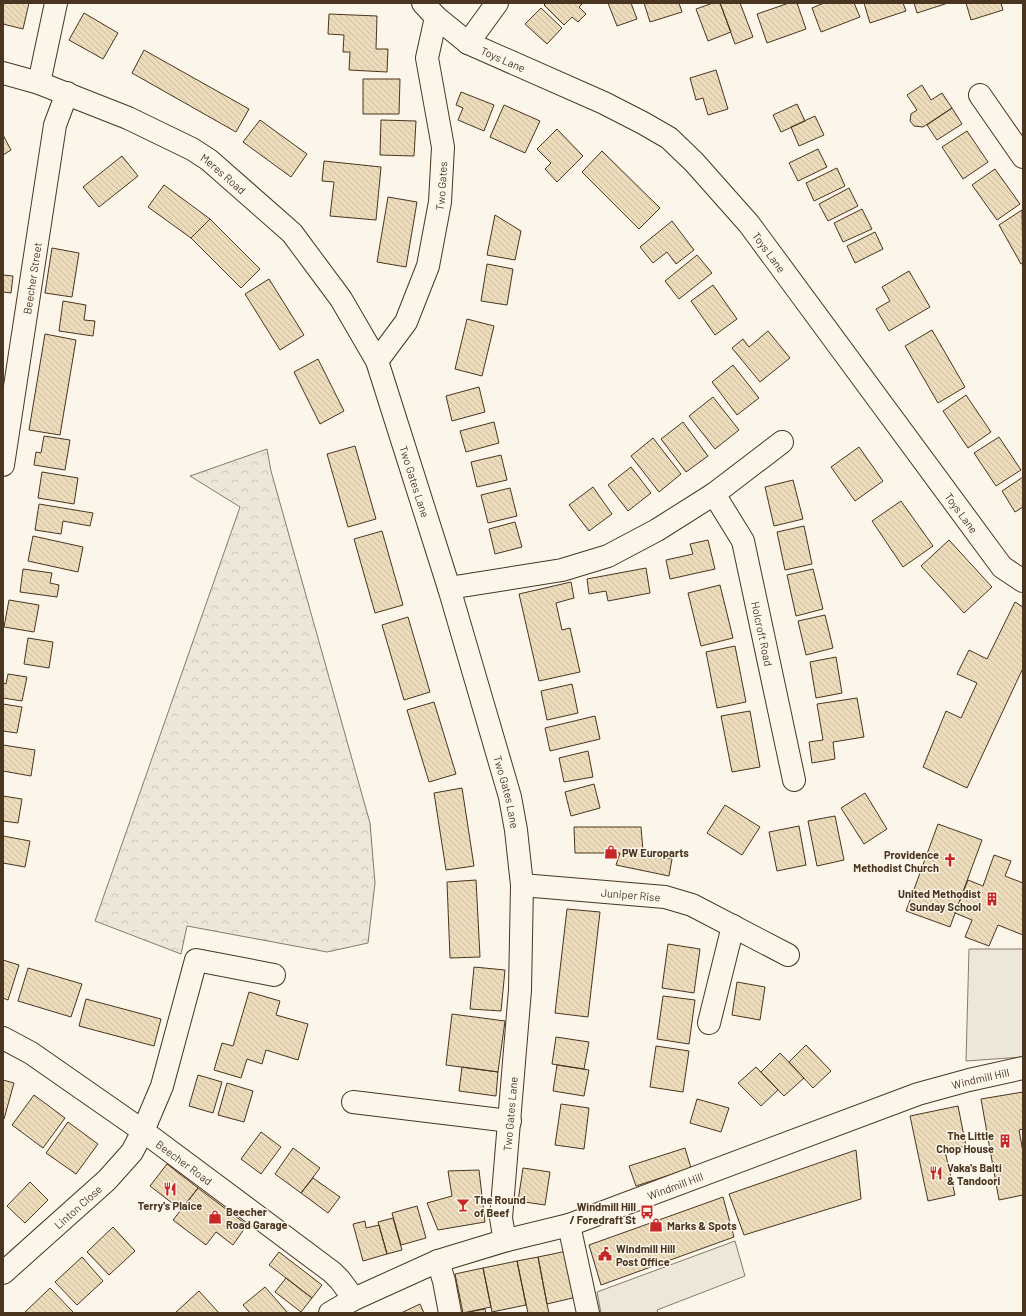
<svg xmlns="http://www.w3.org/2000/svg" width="1026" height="1316" viewBox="0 0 1026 1316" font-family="Barlow,sans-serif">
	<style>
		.forest { fill: url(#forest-crowns); stroke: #887966 }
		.parking { fill: #ede7d9; stroke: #887966 }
		.building { fill: url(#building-back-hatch); stroke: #4a3520 }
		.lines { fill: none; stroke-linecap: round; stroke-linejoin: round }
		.minor-casing { stroke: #4a3520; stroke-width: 24 }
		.highway-casing { stroke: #4a3520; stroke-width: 24 }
		.minor { stroke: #fbf6e9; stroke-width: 22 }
		.highway { stroke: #fbf6e9; stroke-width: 22 }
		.labels { text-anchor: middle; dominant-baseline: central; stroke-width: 3; stroke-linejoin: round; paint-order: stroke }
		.street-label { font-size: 11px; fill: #4a3520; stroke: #fbf6e9 }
		.poi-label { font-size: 11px; font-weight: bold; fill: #4a3520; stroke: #fbf6e9; text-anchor: start }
	</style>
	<defs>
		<pattern id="forest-crowns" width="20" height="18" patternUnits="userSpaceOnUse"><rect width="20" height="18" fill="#ede6d9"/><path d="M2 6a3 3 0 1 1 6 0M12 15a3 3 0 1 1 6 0" fill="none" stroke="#cdc6ba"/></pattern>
		<pattern id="building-back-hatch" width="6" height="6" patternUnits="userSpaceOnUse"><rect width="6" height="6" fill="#ecdcbc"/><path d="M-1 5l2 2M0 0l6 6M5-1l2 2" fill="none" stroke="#ccbda1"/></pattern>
	</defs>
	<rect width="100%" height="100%" fill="#fbf6e9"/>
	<path class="forest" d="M 267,449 L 271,471 L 370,823 L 375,883 L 368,943 L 327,952 L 187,926 L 181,954 L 95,921 L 240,507 L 190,476 Z"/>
	<path class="parking" d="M 969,949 L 1023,949 L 1023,1057 L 966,1061 Z
		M 735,1241 L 745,1276 L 657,1310 L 658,1313 L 601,1313 L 597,1292 Z"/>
	<path class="building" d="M 3,3 L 29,3 L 23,29 L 3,24 Z
		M 546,3 L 583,3 L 579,7 L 586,14 L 578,22 L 572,17 L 564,25 L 544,5 Z
		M 608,3 L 631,3 L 637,19 L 617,26 Z
		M 644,3 L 679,3 L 682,12 L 650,22 Z
		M 713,3 L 720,3 L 731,32 L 708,41 L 696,9 Z
		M 720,3 L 740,3 L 753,37 L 735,44 Z
		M 789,3 L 797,3 L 806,29 L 767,43 L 757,14 Z
		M 824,3 L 854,3 L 860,17 L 821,32 L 812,8 Z
		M 864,3 L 903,3 L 906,11 L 870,23 Z
		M 914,3 L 948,3 L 917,13 Z
		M 966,3 L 1001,3 L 1003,10 L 971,20 Z
		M 541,8 L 562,28 L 547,44 L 525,24 Z
		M 84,13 L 118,33 L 103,59 L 69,40 Z
		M 329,14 L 377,16 L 376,49 L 388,49 L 387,72 L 349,70 L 350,52 L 343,52 L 344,35 L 328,34 Z
		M 144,50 L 249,109 L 236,132 L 132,73 Z
		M 716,70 L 728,109 L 708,115 L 703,98 L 696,100 L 690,78 Z
		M 363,79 L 400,79 L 399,114 L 363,114 Z
		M 922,85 L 931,100 L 942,93 L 952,108 L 923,127 L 914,126 L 910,121 L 911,114 L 917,110 L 907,95 Z
		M 461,92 L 494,105 L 484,131 L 458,120 L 463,108 L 456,105 Z
		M 797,104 L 805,121 L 781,132 L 773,115 Z
		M 504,105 L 540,121 L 525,153 L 490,137 Z
		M 952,108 L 962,124 L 937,140 L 927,125 Z
		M 815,116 L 824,135 L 799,146 L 791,127 Z
		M 260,120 L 307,154 L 291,177 L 243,142 Z
		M 381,120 L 416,121 L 414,156 L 380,155 Z
		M 557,129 L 583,156 L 557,182 L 545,169 L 551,163 L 537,149 Z
		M 967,131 L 988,162 L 963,179 L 942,147 Z
		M 3,135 L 11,150 L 3,155 Z
		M 818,149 L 827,167 L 798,181 L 789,163 Z
		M 602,151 L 660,208 L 639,229 L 582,172 Z
		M 122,156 L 138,176 L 99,207 L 83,187 Z
		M 324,161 L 381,167 L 376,220 L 330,216 L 334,182 L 322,181 Z
		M 837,168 L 845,186 L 814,201 L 806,183 Z
		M 995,169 L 1020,204 L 997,220 L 972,185 Z
		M 164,185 L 210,219 L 191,238 L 148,207 Z
		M 849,188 L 858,206 L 828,221 L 819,204 Z
		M 388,197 L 417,202 L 406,267 L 377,262 Z
		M 862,209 L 872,229 L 843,242 L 834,223 Z
		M 1022,210 L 1023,263 L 1021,264 L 999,225 Z
		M 495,215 L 521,231 L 515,260 L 487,255 Z
		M 210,219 L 260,269 L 241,288 L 191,238 Z
		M 672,221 L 694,250 L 676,264 L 667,252 L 653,263 L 640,247 Z
		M 875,232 L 883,249 L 855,263 L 847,246 Z
		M 52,248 L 79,253 L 72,297 L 45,293 Z
		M 697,255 L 712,273 L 679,299 L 665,281 Z
		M 487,264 L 513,269 L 507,305 L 481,301 Z
		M 909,271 L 930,307 L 889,331 L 876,309 L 890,301 L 882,287 Z
		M 3,275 L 13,276 L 11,293 L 3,292 Z
		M 269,279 L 304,335 L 280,350 L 245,294 Z
		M 713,285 L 737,319 L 715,335 L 691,301 Z
		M 63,301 L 86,305 L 84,320 L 95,321 L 93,336 L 59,331 Z
		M 467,319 L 494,326 L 482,376 L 455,369 Z
		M 932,330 L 965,387 L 938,403 L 905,346 Z
		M 768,331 L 790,358 L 760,382 L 732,348 L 743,339 L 749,347 Z
		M 45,334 L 76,340 L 60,435 L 29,430 Z
		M 318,359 L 344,411 L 320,424 L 294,372 Z
		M 733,365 L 759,398 L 737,415 L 712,382 Z
		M 479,387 L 485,412 L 452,421 L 446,396 Z
		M 966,395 L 991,432 L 968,448 L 943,411 Z
		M 713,397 L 739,430 L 715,449 L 689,416 Z
		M 494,422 L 499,443 L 466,452 L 460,431 Z
		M 683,422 L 708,456 L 686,472 L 661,439 Z
		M 44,436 L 70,440 L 65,470 L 34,465 L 36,452 L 41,453 Z
		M 999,437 L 1021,470 L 996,486 L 974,453 Z
		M 653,438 L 681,474 L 659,492 L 631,456 Z
		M 355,446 L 376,519 L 348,527 L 327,454 Z
		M 859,447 L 883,481 L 855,501 L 831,467 Z
		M 501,455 L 507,480 L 477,487 L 471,462 Z
		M 631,467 L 651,493 L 628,511 L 608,485 Z
		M 42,472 L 78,478 L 74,504 L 38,498 Z
		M 1023,477 L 1023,507 L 1015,512 L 1002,491 Z
		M 793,480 L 803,519 L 774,526 L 765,487 Z
		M 593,487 L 612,514 L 589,531 L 569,505 Z
		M 510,488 L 517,516 L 488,523 L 481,495 Z
		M 901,501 L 933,546 L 903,567 L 872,521 Z
		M 39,504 L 93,513 L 90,526 L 63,521 L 61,534 L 35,530 Z
		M 515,522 L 522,547 L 495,554 L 489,529 Z
		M 804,526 L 812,564 L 785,570 L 777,532 Z
		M 382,531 L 403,605 L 375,613 L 354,539 Z
		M 33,536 L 83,547 L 78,572 L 28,561 Z
		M 708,540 L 715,569 L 670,579 L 666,560 L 693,554 L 690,544 Z
		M 949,540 L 992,587 L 964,613 L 921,566 Z
		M 646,568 L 650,593 L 608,601 L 606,591 L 589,594 L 587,579 Z
		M 23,569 L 52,573 L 50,583 L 59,585 L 57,597 L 20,592 Z
		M 813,569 L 823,609 L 796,616 L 787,575 Z
		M 571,582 L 574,598 L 556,603 L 562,630 L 570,628 L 580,672 L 539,681 L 519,594 Z
		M 720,585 L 733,638 L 701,646 L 688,593 Z
		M 9,600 L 39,605 L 34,632 L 4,627 Z
		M 1015,602 L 1023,607 L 1023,668 L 967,788 L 923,767 L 946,711 L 961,718 L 977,683 L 957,674 L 969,650 L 987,659 Z
		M 825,615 L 833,648 L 806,655 L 798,621 Z
		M 408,617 L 430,692 L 404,700 L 382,625 Z
		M 28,638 L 53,642 L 49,668 L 24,664 Z
		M 735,646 L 746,702 L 717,708 L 706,652 Z
		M 836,657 L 842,693 L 816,698 L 810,662 Z
		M 8,674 L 27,677 L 22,701 L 3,698 L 3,683 L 6,684 Z
		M 572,684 L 578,713 L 547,720 L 541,691 Z
		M 857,698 L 864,737 L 833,742 L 835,759 L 812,763 L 809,742 L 823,740 L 817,704 Z
		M 434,702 L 456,774 L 429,782 L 407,710 Z
		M 3,704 L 22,707 L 17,733 L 3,731 Z
		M 750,711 L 760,767 L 732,772 L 721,716 Z
		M 595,716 L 600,739 L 550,751 L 545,728 Z
		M 3,745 L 35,750 L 31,776 L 3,771 Z
		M 588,751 L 593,777 L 564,782 L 559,758 Z
		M 594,784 L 600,808 L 571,816 L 565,792 Z
		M 462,788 L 474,866 L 446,870 L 434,793 Z
		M 865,793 L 887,829 L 864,844 L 841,808 Z
		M 3,796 L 22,799 L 18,823 L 3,821 Z
		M 725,805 L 760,827 L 742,855 L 707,833 Z
		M 835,816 L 844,860 L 817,866 L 808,821 Z
		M 938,824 L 982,840 L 950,927 L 906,911 Z
		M 799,826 L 806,865 L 777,871 L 769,832 Z
		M 574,827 L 641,827 L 643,851 L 672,859 L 669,876 L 616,865 L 620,853 L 575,853 Z
		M 3,836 L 30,841 L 25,867 L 3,863 Z
		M 994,855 L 1011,861 L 1005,876 L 1023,883 L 1023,935 L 998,925 L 989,946 L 965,937 L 972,920 L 955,913 L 968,880 L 983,886 Z
		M 476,880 L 480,957 L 450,958 L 447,882 Z
		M 567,909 L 600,912 L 588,1017 L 555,1013 Z
		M 668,944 L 700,949 L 694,993 L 662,988 Z
		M 3,960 L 19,965 L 8,1000 L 3,998 Z
		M 474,967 L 505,970 L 501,1011 L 470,1009 Z
		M 28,968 L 82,984 L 71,1017 L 18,1001 Z
		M 737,982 L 765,987 L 760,1020 L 732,1015 Z
		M 249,992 L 280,1001 L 276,1015 L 308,1024 L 298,1060 L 266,1050 L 262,1064 L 247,1059 L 241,1078 L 214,1070 L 222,1043 L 233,1046 Z
		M 663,996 L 695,1000 L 689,1044 L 657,1039 Z
		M 86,999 L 161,1019 L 154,1046 L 79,1026 Z
		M 452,1014 L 505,1021 L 498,1072 L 446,1065 Z
		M 556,1037 L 589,1042 L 584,1069 L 552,1064 Z
		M 806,1045 L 831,1071 L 813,1088 L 789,1062 Z
		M 656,1046 L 689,1051 L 683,1092 L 650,1087 Z
		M 780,1053 L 804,1078 L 784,1096 L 761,1072 Z
		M 557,1065 L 589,1070 L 584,1096 L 553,1091 Z
		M 462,1067 L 498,1072 L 496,1096 L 459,1091 Z
		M 756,1067 L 778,1090 L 761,1106 L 738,1083 Z
		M 198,1075 L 222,1082 L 213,1113 L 189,1106 Z
		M 3,1080 L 14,1083 L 4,1119 L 3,1119 Z
		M 227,1083 L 253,1091 L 244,1122 L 218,1115 Z
		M 1023,1092 L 1023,1129 L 1019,1130 L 1023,1152 L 1023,1195 L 999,1200 L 981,1099 Z
		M 34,1095 L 65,1118 L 43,1148 L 12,1125 Z
		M 697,1099 L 729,1108 L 721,1132 L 690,1123 Z
		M 561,1104 L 589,1108 L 584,1149 L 555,1145 Z
		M 958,1106 L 966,1146 L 945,1151 L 955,1195 L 928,1201 L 910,1116 Z
		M 68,1122 L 98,1144 L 76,1174 L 46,1153 Z
		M 261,1132 L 281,1147 L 261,1174 L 241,1159 Z
		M 293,1148 L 320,1168 L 301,1193 L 275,1174 Z
		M 685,1148 L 691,1168 L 636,1186 L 629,1166 Z
		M 856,1150 L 861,1199 L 744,1235 L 729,1194 Z
		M 167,1164 L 198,1188 L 181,1210 L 150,1186 Z
		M 523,1168 L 550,1172 L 545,1205 L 518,1201 Z
		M 479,1170 L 485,1222 L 438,1230 L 427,1203 L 452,1196 L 448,1171 Z
		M 313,1178 L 340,1197 L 328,1213 L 301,1193 Z
		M 30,1182 L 48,1200 L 25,1223 L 7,1206 Z
		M 198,1188 L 247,1225 L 233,1245 L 216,1232 L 206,1245 L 173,1220 Z
		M 723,1197 L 734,1237 L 601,1285 L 589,1245 Z
		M 417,1206 L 426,1238 L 401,1245 L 392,1213 Z
		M 393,1218 L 402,1250 L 387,1254 L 378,1222 Z
		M 365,1221 L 366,1228 L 379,1225 L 387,1254 L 363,1261 L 353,1224 Z
		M 113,1227 L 135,1251 L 109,1275 L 87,1252 Z
		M 567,1251 L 577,1297 L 547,1304 L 538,1257 Z
		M 279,1252 L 322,1285 L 312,1298 L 269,1265 Z
		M 82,1257 L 103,1281 L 77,1305 L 55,1282 Z
		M 538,1257 L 547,1304 L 549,1313 L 528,1313 L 517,1261 Z
		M 517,1261 L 526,1305 L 492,1312 L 483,1268 Z
		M 483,1268 L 491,1307 L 463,1313 L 455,1274 Z
		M 286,1278 L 312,1298 L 301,1312 L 275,1292 Z
		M 265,1287 L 288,1313 L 250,1313 L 243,1305 Z
		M 50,1288 L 73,1312 L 72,1313 L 24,1313 Z
		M 199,1291 L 219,1313 L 175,1313 Z
		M 420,1304 L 424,1313 L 401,1313 Z
		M 485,1309 L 486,1313 L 464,1313 Z"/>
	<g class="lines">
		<g class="minor-casing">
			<g id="minor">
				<path id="s1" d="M 423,3 L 436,17 L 468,43 L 604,103 L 643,123 L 669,138 L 694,162 L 749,224 L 1002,567 L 1023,581"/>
				<path d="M 468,43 L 497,3"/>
				<path id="s2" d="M 3,73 L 39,83 L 128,118 L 192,149 L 209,160 L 292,233 L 341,299 L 377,361 L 449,588 L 510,797 L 516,830 L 522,885 L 520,990 L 501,1218 L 503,1230 L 507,1240"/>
				<path d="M 39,83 L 56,3"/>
				<path d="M 980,95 L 1023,157"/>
				<path id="s3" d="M 377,361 L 406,322 L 428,266 L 440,202 L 443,147 L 427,58 L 436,17"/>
				<path id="s4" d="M 3,465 L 55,125 L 67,93"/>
				<path id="s5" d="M 714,494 L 743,541 L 794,780"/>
				<path d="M 449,588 L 562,570 L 608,556 L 657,530 L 714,494 L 782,442"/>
				<path id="s6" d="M 522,885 L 665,897 L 692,905 L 788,955"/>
				<path d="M 709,1023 L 733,926"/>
				<path id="s7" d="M 3,1038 L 31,1053 L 143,1131 L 332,1272 L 340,1280 L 354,1299"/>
				<path d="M 353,1102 L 510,1121"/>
				<path d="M 569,1225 L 588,1313"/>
				<path d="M 438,1261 L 444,1281 L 450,1313"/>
				<path id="s8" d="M 3,1273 L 107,1180 L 132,1152 L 143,1131 L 162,1086 L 196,960 L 274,975"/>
			</g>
		</g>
		<g class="highway-casing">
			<g id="highway">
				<path id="s9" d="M 330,1313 L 354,1299 L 438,1261 L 507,1240 L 569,1225 L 918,1094 L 969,1080 L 1023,1068"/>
			</g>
		</g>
		<use href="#minor" class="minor"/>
		<use href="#highway" class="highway"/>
	</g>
	<defs>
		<g id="shop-bare" transform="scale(1.08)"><path d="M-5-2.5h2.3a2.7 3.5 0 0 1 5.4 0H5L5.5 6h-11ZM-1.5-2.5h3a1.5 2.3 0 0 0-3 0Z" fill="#c62828" stroke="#fbf6e9" stroke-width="2.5" paint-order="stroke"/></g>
		<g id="church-bare" transform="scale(1.08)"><path d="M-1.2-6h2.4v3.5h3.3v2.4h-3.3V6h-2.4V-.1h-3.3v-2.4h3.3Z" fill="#c62828" stroke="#fbf6e9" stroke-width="2.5" paint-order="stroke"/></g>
		<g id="building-bare" transform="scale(1.08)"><path d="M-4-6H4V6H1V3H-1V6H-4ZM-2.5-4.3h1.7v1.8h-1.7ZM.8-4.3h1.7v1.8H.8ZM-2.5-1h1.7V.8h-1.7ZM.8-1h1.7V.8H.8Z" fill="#c62828" stroke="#fbf6e9" stroke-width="2.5" paint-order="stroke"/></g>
		<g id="restaurant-bare" transform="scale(1.08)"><path d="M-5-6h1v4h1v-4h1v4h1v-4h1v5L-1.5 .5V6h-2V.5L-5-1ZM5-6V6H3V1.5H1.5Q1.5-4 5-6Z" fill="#c62828" stroke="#fbf6e9" stroke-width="2.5" paint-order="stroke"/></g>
		<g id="bar-bare" transform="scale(1.08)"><path d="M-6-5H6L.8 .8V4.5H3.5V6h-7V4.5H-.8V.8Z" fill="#c62828" stroke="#fbf6e9" stroke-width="2.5" paint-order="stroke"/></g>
		<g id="bus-bare" transform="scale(1.08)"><path d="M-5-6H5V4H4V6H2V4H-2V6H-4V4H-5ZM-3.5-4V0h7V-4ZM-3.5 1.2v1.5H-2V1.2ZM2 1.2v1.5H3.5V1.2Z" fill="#c62828" stroke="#fbf6e9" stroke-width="2.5" paint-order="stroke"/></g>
		<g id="civic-bare" transform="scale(1.08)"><path d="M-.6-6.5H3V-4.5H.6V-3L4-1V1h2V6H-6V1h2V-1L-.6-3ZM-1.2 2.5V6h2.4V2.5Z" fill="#c62828" stroke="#fbf6e9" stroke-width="2.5" paint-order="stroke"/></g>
	</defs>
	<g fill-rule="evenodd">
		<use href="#shop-bare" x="611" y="852"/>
		<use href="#church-bare" x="950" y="860"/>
		<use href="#building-bare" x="992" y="899"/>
		<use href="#building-bare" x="1005" y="1141"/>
		<use href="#restaurant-bare" x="936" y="1173"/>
		<use href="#restaurant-bare" x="170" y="1189"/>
		<use href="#bar-bare" x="463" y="1205"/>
		<use href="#bus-bare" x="647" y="1212"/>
		<use href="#shop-bare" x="215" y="1217"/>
		<use href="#shop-bare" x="656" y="1225"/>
		<use href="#civic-bare" x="605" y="1254"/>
	</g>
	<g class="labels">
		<g class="street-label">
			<text stroke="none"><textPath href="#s1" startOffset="99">Toys Lane</textPath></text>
			<text stroke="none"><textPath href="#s2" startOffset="244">Meres Road</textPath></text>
			<text stroke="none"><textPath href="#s3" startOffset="190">Two Gates</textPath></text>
			<text stroke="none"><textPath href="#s1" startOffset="435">Toys Lane</textPath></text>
			<text stroke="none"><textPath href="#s4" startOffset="189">Beecher Street</textPath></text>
			<text stroke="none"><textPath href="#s2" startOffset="615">Two Gates Lane</textPath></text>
			<text stroke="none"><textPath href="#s1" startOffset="759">Toys Lane</textPath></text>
			<text stroke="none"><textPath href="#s5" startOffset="150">Holcroft Road</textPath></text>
			<text stroke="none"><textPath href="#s2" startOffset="939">Two Gates Lane</textPath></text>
			<text stroke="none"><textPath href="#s6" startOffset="109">Juniper Rise</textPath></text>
			<text stroke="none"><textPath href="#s9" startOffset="693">Windmill Hill</textPath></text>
			<text transform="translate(510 1114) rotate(-85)">Two Gates Lane</text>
			<text stroke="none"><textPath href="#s7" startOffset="220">Beecher Road</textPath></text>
			<text stroke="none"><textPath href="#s9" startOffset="369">Windmill Hill</textPath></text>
			<text stroke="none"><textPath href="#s8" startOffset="100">Linton Close</textPath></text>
		</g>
		<g class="poi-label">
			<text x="622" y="852">PW Europarts</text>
			<text x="939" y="854" text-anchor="end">Providence<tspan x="939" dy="13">Methodist Church</tspan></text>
			<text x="981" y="893" text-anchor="end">United Methodist<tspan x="981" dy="13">Sunday School</tspan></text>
			<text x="994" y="1135" text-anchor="end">The Little<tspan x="994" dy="13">Chop House</tspan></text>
			<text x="947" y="1167">Vaka's Balti<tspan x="947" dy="13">&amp; Tandoori</tspan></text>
			<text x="474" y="1199">The Round<tspan x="474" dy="13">of Beef</tspan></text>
			<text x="170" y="1205" text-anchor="middle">Terry's Plaice</text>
			<text x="636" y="1206" text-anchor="end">Windmill Hill<tspan x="636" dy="13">/ Foredraft St</tspan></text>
			<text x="226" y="1211">Beecher<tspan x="226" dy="13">Road Garage</tspan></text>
			<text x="667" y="1225">Marks &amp; Spots</text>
			<text x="616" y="1248">Windmill Hill<tspan x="616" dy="13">Post Office</tspan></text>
		</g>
	</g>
	<rect width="1026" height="1316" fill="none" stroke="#4a3520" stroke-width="8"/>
</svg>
